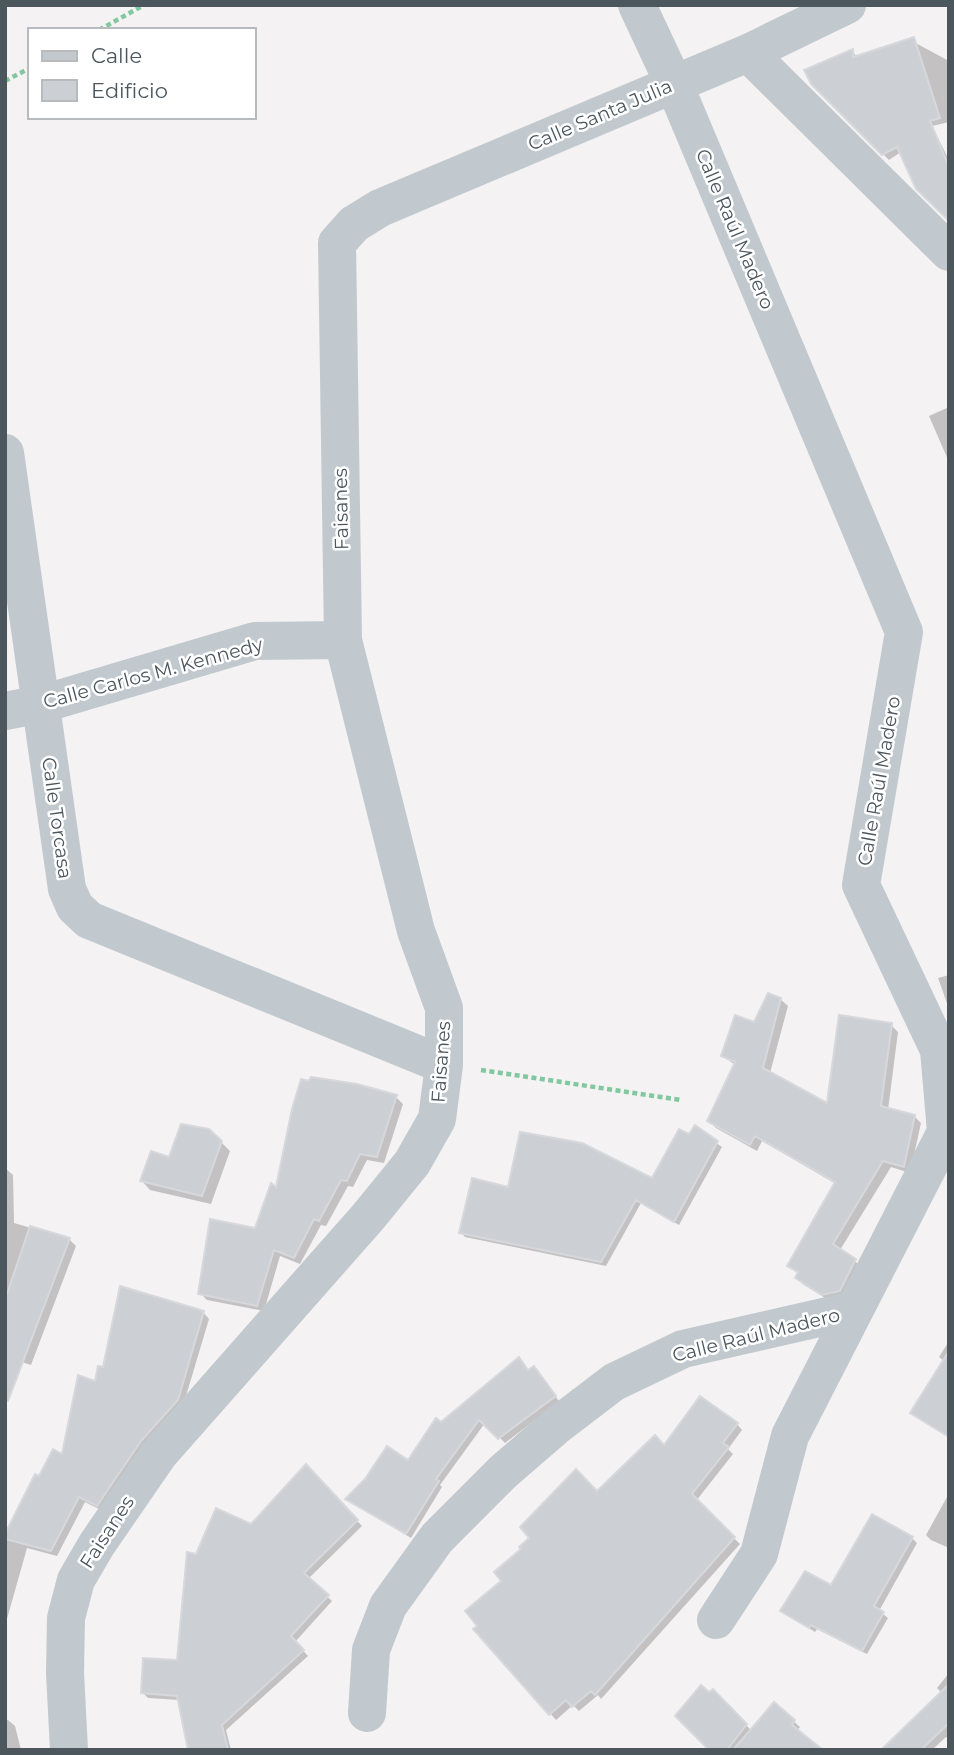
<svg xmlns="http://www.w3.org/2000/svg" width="954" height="1755" viewBox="0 0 954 1755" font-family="Montserrat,sans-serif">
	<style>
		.shadow { fill: #0003 }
		.building { fill: #cccfd3; stroke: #d6d8dc; stroke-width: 2 }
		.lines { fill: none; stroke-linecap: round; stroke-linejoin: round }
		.path { stroke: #81c7a0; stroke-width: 4.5; stroke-dasharray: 5 3.5; stroke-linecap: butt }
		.street { stroke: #c1c9ce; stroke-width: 38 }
		.labels { text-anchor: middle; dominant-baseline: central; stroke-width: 5; stroke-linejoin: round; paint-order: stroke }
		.street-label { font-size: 19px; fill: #4b565d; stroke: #fff }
	</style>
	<rect width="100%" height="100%" fill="#f4f2f2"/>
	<path class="shadow" d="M 910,40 L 949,61 L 949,122 L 932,126 L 949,160 L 949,219 L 901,152 L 889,160 L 812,83 L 852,51 L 858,58 Z
		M 949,407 L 949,462 L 929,416 Z
		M 949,975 L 949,1009 L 938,978 Z
		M 780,999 L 788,1006 L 770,1073 L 828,1106 L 891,1025 L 898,1032 L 888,1110 L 914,1116 L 921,1123 L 910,1173 L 891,1167 L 840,1250 L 862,1267 L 847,1297 L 830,1301 L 804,1285 L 797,1278 L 799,1274 L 789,1266 L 836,1184 L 762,1141 L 757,1151 L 716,1128 L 709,1121 L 735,1065 L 723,1056 Z
		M 396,1097 L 403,1104 L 384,1163 L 367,1160 L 353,1187 L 348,1186 L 326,1226 L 321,1225 L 300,1264 L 280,1256 L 264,1311 L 207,1300 L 200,1293 L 256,1230 L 277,1190 Z
		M 695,1128 L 722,1147 L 679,1225 L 641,1203 L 606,1266 L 465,1237 L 461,1232 L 509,1189 L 653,1180 Z
		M 221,1142 L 230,1151 L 211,1204 L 150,1190 L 142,1181 L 170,1160 Z
		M 5,1168 L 13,1175 L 14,1223 L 69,1239 L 76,1246 L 31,1365 L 5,1357 Z
		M 203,1312 L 209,1319 L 183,1406 L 103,1511 L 85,1502 L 57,1556 L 27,1548 L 5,1626 L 5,1538 L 40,1478 L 63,1456 L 104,1369 Z
		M 949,1341 L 949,1437 L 917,1417 L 944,1361 L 939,1357 Z
		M 529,1372 L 538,1374 L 559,1401 L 505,1443 L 485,1423 L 440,1485 L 442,1487 L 411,1538 L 347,1499 L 408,1463 L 441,1424 Z
		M 737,1424 L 742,1430 L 728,1449 L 733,1454 L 696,1501 L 740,1544 L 601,1699 L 598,1695 L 579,1711 L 573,1705 L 556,1720 L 476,1629 L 504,1581 L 597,1493 L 665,1448 Z
		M 306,1466 L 362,1526 L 308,1579 L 332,1601 L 295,1642 L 308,1656 L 226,1730 L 231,1750 L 190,1750 L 179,1700 L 148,1698 L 143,1693 L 178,1662 L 197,1556 L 252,1526 Z
		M 947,1497 L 949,1498 L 949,1548 L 931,1540 L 926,1535 Z
		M 912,1538 L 917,1543 L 879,1611 L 888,1618 L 867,1654 L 817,1629 L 815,1632 L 782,1611 L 832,1587 Z
		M 949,1673 L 949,1739 L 946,1737 L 932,1750 L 883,1750 L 942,1693 L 937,1688 Z
		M 713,1692 L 752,1731 L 774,1704 L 800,1727 L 797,1731 L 819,1750 L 711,1750 L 710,1695 Z
		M 8,1720 L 15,1726 L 21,1750 L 5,1750 L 5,1721 Z"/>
	<path class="building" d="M 914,37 L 940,118 L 930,121 L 949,167 L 949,221 L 916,189 L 897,147 L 882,155 L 811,84 L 804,70 L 853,49 L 853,57 Z
		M 768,993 L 781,998 L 763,1068 L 827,1103 L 839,1015 L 892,1023 L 881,1106 L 915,1115 L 904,1167 L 883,1161 L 833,1244 L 856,1259 L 840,1291 L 822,1295 L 795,1278 L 798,1272 L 787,1266 L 835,1182 L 755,1136 L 750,1145 L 707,1121 L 735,1062 L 721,1056 L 735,1015 L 754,1022 Z
		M 311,1077 L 357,1084 L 397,1095 L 377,1157 L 360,1154 L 347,1181 L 341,1180 L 319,1221 L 314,1219 L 294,1258 L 274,1250 L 257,1306 L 198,1294 L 210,1219 L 255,1228 L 271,1183 L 276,1187 L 292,1109 L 301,1079 L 309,1081 Z
		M 181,1124 L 209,1129 L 222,1141 L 202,1196 L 140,1181 L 151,1151 L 169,1157 Z
		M 695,1125 L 718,1141 L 674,1222 L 636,1200 L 601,1262 L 459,1233 L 472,1178 L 508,1187 L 520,1132 L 582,1143 L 652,1178 L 679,1129 L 689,1134 Z
		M 30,1226 L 70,1238 L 8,1401 L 5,1401 L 5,1300 Z
		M 120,1286 L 204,1311 L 178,1400 L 141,1441 L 97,1506 L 79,1497 L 51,1551 L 5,1539 L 5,1534 L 35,1474 L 39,1476 L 53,1449 L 62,1454 L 78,1375 L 95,1381 L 98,1366 L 103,1367 Z
		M 949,1351 L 949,1437 L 910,1413 Z
		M 519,1357 L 528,1370 L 534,1366 L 556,1396 L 498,1439 L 479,1420 L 436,1479 L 439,1481 L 406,1534 L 345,1499 L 365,1479 L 387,1446 L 408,1460 L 436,1418 L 441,1422 Z
		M 700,1396 L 738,1423 L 723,1443 L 729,1447 L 692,1494 L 735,1537 L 595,1695 L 591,1691 L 572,1707 L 566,1700 L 549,1715 L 473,1629 L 477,1626 L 465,1611 L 501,1581 L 494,1572 L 521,1549 L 519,1547 L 529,1538 L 520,1527 L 576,1469 L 597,1491 L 655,1435 L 664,1445 Z
		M 306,1464 L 358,1520 L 304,1573 L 329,1595 L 291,1636 L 304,1650 L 222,1725 L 228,1750 L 188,1750 L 177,1696 L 141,1693 L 143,1658 L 177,1660 L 187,1552 L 196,1554 L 216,1508 L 251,1524 Z
		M 872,1514 L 913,1537 L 874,1606 L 884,1612 L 862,1651 L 811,1625 L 809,1628 L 780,1611 L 805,1571 L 831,1585 Z
		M 949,1684 L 949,1723 L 921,1750 L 881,1750 Z
		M 701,1685 L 709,1692 L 713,1689 L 747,1724 L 727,1750 L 709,1750 L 675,1716 Z
		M 774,1702 L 795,1720 L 792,1725 L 823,1750 L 733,1750 Z"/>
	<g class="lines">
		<path class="path" d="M 99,30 L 144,5
			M 5,81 L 30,68
			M 481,1070 L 681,1100"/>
		<path class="street" d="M 637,5 L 674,84 L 904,632 L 861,885 L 939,1050 L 946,1132 L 790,1436 L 759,1554 L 716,1620
			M 748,53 L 949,252
			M 5,453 L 67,889 L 75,907 L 89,920 L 444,1065
			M 5,711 L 42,704 L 255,641 L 343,640
			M 367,1713 L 371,1650 L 388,1606 L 437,1538 L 504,1471 L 555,1427 L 614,1382 L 683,1349 L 854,1310
			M 69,1750 L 65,1673 L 66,1618 L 76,1580 L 97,1544 L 159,1454 L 368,1217 L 412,1163 L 437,1119 L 444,1065 L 444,1008 L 416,931 L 343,640 L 337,243 L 354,224 L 380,208 L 748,53 L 847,5"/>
	</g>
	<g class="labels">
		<g class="street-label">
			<text transform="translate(600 115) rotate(-23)">Calle Santa Julia</text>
			<text transform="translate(735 229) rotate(67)">Calle Raúl Madero</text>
			<text transform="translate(341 509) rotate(-91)">Faisanes</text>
			<text transform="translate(153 673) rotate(-15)">Calle Carlos M. Kennedy</text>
			<text transform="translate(879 781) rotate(-80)">Calle Raúl Madero</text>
			<text transform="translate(57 818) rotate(82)">Calle Torcasa</text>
			<text transform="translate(441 1062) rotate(-86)">Faisanes</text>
			<text transform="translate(756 1335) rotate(-14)">Calle Raúl Madero</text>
			<text transform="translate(107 1532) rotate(-57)">Faisanes</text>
		</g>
	</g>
	<rect width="954" height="1755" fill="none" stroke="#4b565d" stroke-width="14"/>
	<rect x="28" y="28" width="228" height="91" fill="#ffffff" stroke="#b7bbbe" stroke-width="2"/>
	<rect x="42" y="51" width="35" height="10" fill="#c1c9ce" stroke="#b7bbbe" stroke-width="2"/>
	<text x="91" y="63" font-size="21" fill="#4b565d">Calle</text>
	<rect x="42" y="80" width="35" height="21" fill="#cccfd3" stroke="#b7bbbe" stroke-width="2"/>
	<text x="91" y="98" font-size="21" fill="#4b565d">Edificio</text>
</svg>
